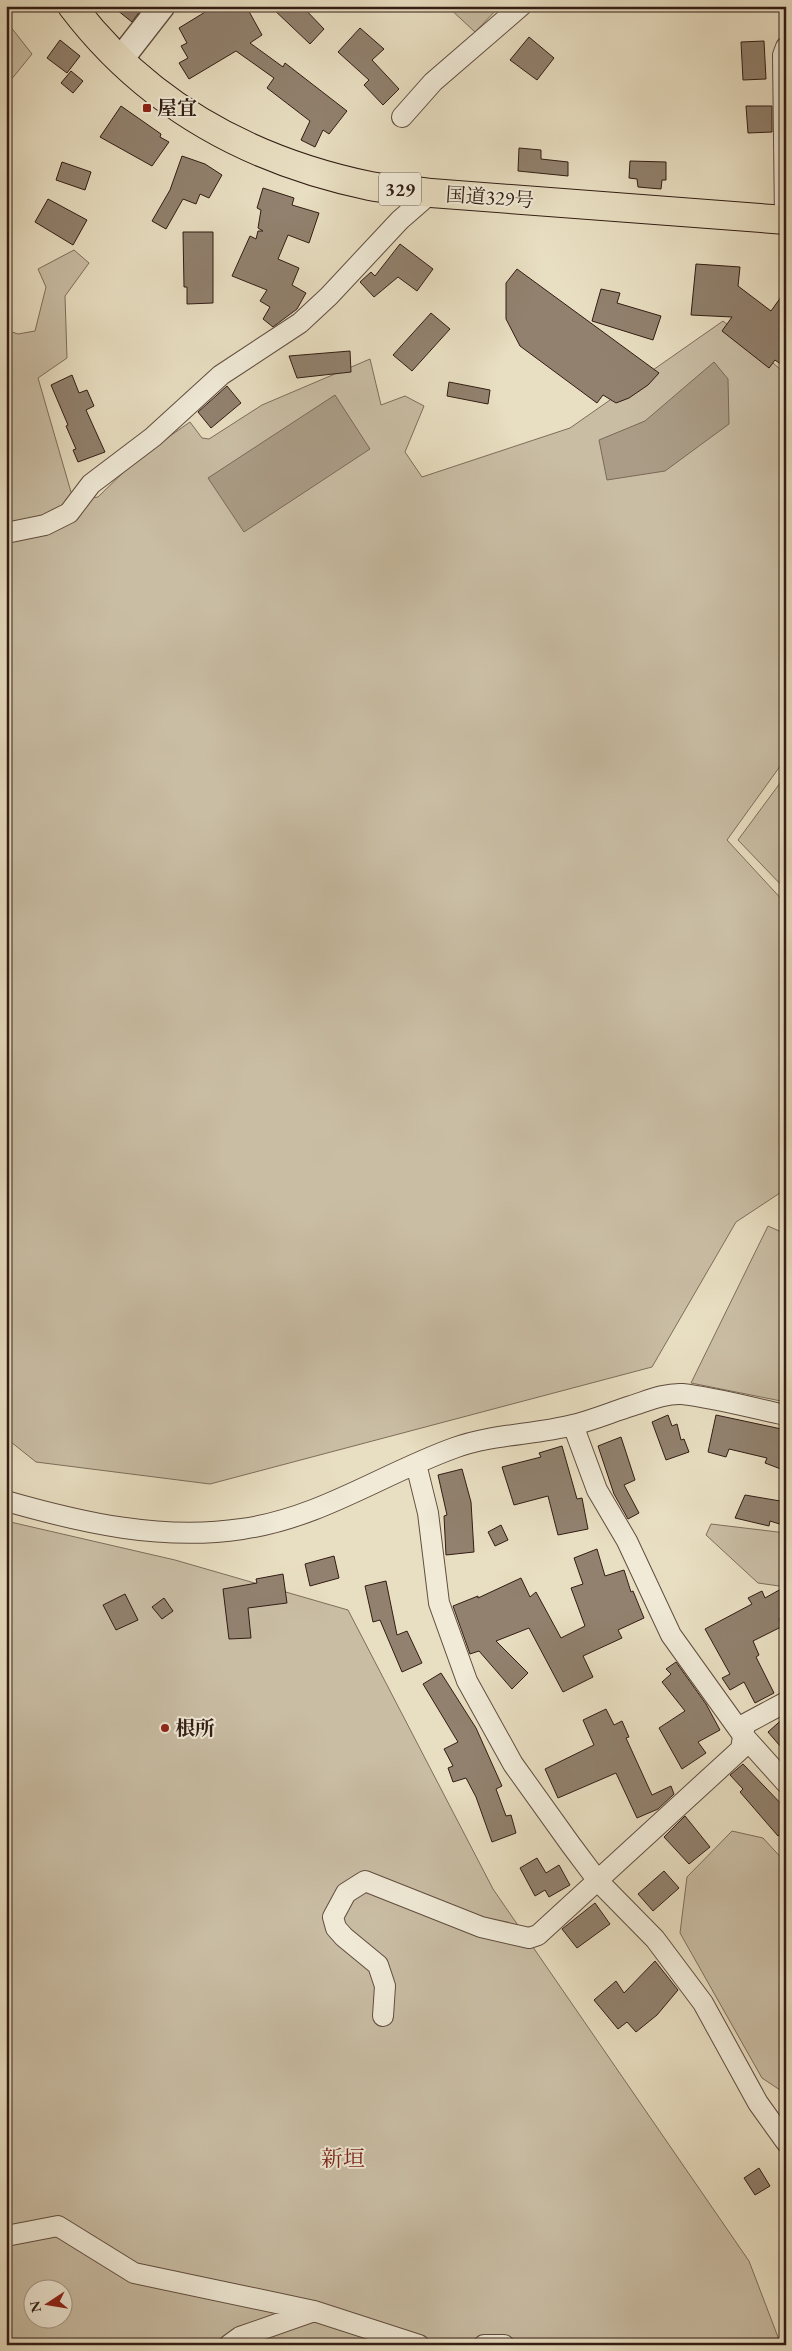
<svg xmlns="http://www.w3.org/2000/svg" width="792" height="2351" viewBox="0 0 792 2351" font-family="'EB Garamond','Noto Serif JP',serif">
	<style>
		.green { fill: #c9bda4; stroke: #7e6d5c; fill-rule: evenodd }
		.water { fill: #aa9c86; stroke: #7a6958 }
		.building { fill: #91816e; stroke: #321d14 }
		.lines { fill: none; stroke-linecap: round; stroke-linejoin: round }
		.minor-casing { stroke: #604d3f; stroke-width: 22 }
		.tertiary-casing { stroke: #604d3f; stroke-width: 28 }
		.trunk-casing { stroke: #321d14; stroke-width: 30 }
		.minor { stroke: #f0ead7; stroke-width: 20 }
		.tertiary { stroke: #f0ead7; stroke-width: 25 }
		.trunk { stroke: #e8dec1; stroke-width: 28 }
		.poi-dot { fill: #8f2418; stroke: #f0ead7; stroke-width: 2 }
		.labels { text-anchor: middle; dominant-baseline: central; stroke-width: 4; stroke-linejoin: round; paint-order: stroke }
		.shield { fill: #f0ead7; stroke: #6b5a4e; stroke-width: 1 }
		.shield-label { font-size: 19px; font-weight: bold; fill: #321d14 }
		.poi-label { font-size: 20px; font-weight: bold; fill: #321d14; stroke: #f0ead7; text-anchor: start }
		.street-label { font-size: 20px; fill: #321d14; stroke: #f0ead7 }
		.quarter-label { font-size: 22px; fill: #7a1f14; stroke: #f0ead7 }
	</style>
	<rect width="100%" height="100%" fill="#e8dec1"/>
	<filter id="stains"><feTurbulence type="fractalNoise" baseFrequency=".004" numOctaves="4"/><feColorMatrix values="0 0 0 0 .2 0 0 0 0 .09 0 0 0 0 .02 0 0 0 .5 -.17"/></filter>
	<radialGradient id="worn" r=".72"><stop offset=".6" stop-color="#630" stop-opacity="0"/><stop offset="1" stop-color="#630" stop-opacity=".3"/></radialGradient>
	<path class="green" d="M 447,6 L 500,6 L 475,32 Z
		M 6,21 L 32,54 L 6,86 Z
		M 74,250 L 89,263 L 65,296 L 67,358 L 38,378 L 71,492 L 85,499 L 98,497 L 137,459 L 190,422 L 202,438 L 209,439 L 262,405 L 370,359 L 381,405 L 405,396 L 424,406 L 405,452 L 422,477 L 570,428 L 723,321 L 786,374 L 786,758 L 727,840 L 786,904 L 786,1189 L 736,1222 L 652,1367 L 210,1484 L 36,1462 L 6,1438 L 6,330 L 18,334 L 35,331 L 46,287 L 38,269 Z
		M 786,775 L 786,890 L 738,840 Z
		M 768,1226 L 786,1234 L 786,1402 L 691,1383 Z
		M 6,1521 L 175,1560 L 348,1610 L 493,1889 L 749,2261 L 781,2345 L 6,2345 ZM 32,2288 L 62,2288 L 62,2318 L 32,2318 Z
		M 711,1524 L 786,1533 L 786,1587 L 758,1583 L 706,1535 Z
		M 732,1831 L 763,1838 L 786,1863 L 786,2094 L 762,2078 L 680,1933 L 687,1877 Z"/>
	<path class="water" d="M 714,362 L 728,379 L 729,424 L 665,471 L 607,480 L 599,440 L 645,421 Z
		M 335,395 L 370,449 L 244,532 L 208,478 Z"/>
	<path class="building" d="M 112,6 L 142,6 L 143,7 L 132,22 Z
		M 215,6 L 246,6 L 262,35 L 250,43 L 283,67 L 285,63 L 347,111 L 329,134 L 323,130 L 315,147 L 301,140 L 310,121 L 267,88 L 274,78 L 236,51 L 189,79 L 179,63 L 188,58 L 181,46 L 187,43 L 179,28 Z
		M 270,6 L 302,6 L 324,29 L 310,44 Z
		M 360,28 L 384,49 L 372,60 L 399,89 L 383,105 L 364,85 L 369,80 L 338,52 Z
		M 529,37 L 554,58 L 537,80 L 510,60 Z
		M 60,40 L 80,56 L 67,73 L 47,58 Z
		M 764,41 L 766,79 L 743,80 L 741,42 Z
		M 71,71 L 83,81 L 73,93 L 61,83 Z
		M 121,106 L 161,134 L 160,137 L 169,142 L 152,166 L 100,137 Z
		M 746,106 L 772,106 L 772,132 L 748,133 Z
		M 519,148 L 541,150 L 541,159 L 568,162 L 568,176 L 518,171 Z
		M 182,156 L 205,164 L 222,175 L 209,198 L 200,194 L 196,204 L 183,199 L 166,229 L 152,221 L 170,190 Z
		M 630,161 L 666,162 L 666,180 L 662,180 L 661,189 L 638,187 L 637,179 L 629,178 Z
		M 62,162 L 91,172 L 85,190 L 56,180 Z
		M 263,188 L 294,198 L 292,205 L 319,213 L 309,243 L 288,235 L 278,259 L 299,268 L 292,285 L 306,293 L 297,309 L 273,327 L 263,319 L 270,307 L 260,301 L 267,290 L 232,276 L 250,236 L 256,239 L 258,231 L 263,231 L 258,228 L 261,210 L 257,208 Z
		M 48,199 L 87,220 L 73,245 L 35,222 Z
		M 183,232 L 213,232 L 213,303 L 187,304 L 187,287 L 184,287 Z
		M 400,244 L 433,269 L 417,291 L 398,277 L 374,297 L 360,282 L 371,272 L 375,276 Z
		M 696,264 L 740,267 L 738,286 L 771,311 L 786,290 L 786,368 L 775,360 L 769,368 L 722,331 L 732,317 L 691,315 Z
		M 517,269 L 599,329 L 659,373 L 648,385 L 629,398 L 616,403 L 603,395 L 597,403 L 520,346 L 506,319 L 506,283 Z
		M 601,289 L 620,293 L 617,303 L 661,316 L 653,340 L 592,321 Z
		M 431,313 L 450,329 L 412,371 L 393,355 Z
		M 350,351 L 351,372 L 297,378 L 289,356 Z
		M 72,375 L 79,393 L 87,390 L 94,406 L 86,410 L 105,452 L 78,462 L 73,450 L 76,449 L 66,426 L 68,425 L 51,385 Z
		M 449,382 L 490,390 L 488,404 L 447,396 Z
		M 227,386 L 241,403 L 211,428 L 198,412 Z
		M 668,1415 L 672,1426 L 677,1424 L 681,1440 L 684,1439 L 689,1452 L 666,1460 L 652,1422 Z
		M 716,1415 L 786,1430 L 786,1471 L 765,1463 L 767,1458 L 729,1449 L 726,1457 L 708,1452 Z
		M 621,1437 L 635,1480 L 624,1485 L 639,1513 L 628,1519 L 614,1494 L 598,1446 Z
		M 562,1446 L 577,1499 L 582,1498 L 588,1529 L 558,1535 L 548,1496 L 514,1505 L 502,1467 L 541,1457 L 539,1453 Z
		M 462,1469 L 471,1502 L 474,1552 L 446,1555 L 444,1516 L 447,1515 L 438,1475 Z
		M 745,1495 L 786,1502 L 786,1526 L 770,1521 L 769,1526 L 735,1518 Z
		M 501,1525 L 508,1540 L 495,1546 L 488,1532 Z
		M 597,1549 L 605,1576 L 624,1570 L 631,1592 L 633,1591 L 644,1618 L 618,1630 L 622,1638 L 583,1656 L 593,1677 L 563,1692 L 529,1628 L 496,1641 L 528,1673 L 512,1689 L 479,1651 L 470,1654 L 453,1606 L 478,1596 L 478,1598 L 521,1578 L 530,1597 L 536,1592 L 561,1638 L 585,1626 L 571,1588 L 583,1584 L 574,1558 Z
		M 334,1556 L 339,1578 L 310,1586 L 305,1564 Z
		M 283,1574 L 287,1603 L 248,1608 L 251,1638 L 229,1639 L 223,1589 L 257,1583 L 256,1579 Z
		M 386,1581 L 397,1635 L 407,1631 L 422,1663 L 402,1672 L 380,1620 L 373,1622 L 365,1586 Z
		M 781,1589 L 786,1597 L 786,1615 L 779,1619 L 783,1626 L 753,1641 L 759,1655 L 756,1657 L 774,1693 L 755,1703 L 744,1682 L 730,1690 L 722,1678 L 730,1674 L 705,1629 L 752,1604 L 748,1598 L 762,1591 L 765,1598 Z
		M 125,1594 L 138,1620 L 116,1630 L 103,1605 Z
		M 164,1598 L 173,1611 L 162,1619 L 152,1607 Z
		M 676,1662 L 706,1704 L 720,1730 L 698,1742 L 706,1753 L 682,1769 L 659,1728 L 685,1711 L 662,1682 L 671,1674 L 666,1669 Z
		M 441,1673 L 476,1728 L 502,1786 L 496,1789 L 506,1816 L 511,1815 L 516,1833 L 492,1842 L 476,1797 L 466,1778 L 453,1782 L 448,1768 L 453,1766 L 444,1749 L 458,1742 L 423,1684 Z
		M 606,1709 L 614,1725 L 622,1721 L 629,1737 L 626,1738 L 652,1795 L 671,1786 L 674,1794 L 658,1809 L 637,1818 L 616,1773 L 558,1798 L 545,1769 L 594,1745 L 583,1720 Z
		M 786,1716 L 786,1753 L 768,1732 Z
		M 743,1764 L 786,1809 L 786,1830 L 778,1836 L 740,1792 L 743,1789 L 730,1775 Z
		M 685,1816 L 710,1847 L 689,1864 L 664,1837 Z
		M 537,1858 L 546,1873 L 559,1865 L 570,1885 L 549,1897 L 545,1890 L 535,1896 L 520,1868 Z
		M 664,1871 L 679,1888 L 653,1911 L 638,1894 Z
		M 595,1903 L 610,1924 L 577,1948 L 562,1929 Z
		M 655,1961 L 678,1990 L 657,2015 L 636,2032 L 627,2022 L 618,2029 L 594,2000 L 616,1981 L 624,1993 Z
		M 759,2168 L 770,2186 L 755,2195 L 744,2178 Z"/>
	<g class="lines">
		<g class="minor-casing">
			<path id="minor" d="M 402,117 L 433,82 L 521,6
				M 785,220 L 783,55 L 786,47
				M 6,533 L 45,525 L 69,513 L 91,484 L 153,437 L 221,375 L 300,323 L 329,296 L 400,220 L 431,193
				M 573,1425 L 597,1490 L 627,1541 L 671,1635 L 742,1734 L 786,1783
				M 416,1464 L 428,1513 L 439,1603 L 467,1681 L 513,1764 L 571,1845 L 598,1881 L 655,1939 L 703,2003 L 758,2103 L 786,2142
				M 6,1501 C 83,1523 162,1541 242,1529 C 320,1518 382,1474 454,1448 C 492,1434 534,1435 573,1425 C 593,1420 612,1412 631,1406 C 647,1401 665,1393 682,1394 C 717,1398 752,1408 786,1415
				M 383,2016 L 385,1986 L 378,1965 L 344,1937 L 336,1928 L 333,1917 L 346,1893 L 365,1881 L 481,1927 L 529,1938 L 538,1935 L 741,1749 L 745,1724 L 786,1702
				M 6,2236 L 58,2226 L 134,2273 L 314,2311 L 419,2345
				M 229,2345 L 240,2337 L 314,2311
				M 484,2345 L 504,2345"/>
		</g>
		<g class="tertiary-casing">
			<path id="tertiary" d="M 120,60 L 162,6"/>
		</g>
		<g class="trunk-casing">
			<path id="trunk" d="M 72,6 C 147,105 250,161 370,186 C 390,190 411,190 431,193 L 786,220"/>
		</g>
		<use href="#minor" class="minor"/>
		<use href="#tertiary" class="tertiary"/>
		<use href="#trunk" class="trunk"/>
	</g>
	<g class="poi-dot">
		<rect x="142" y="103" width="10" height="10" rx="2.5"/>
		<circle cx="165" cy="1728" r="5"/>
	</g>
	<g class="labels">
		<rect class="shield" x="379" y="172.5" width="42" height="33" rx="4"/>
		<g class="shield-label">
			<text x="400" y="189">329</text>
		</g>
		<g class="poi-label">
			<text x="157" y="108">屋宜</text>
			<text x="175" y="1728">根所</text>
		</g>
		<g class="street-label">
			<text transform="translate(490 197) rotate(4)">国道329号</text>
		</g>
		<g class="quarter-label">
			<text x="343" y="2158">新垣</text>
		</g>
	</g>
	<rect width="792" height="2351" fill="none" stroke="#e8dec1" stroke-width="25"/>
	<rect x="8" y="8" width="777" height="2336" fill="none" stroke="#321d14" stroke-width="2.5"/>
	<rect x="12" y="12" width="767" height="2326" fill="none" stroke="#321d14"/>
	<g transform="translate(48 2304) rotate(258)"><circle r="24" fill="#f0ead7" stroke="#a49889"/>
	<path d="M0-4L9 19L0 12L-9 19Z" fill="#8f2418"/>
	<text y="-8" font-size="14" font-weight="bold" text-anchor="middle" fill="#321d14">N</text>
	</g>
	<rect width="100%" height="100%" filter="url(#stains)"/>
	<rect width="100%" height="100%" fill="url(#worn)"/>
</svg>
